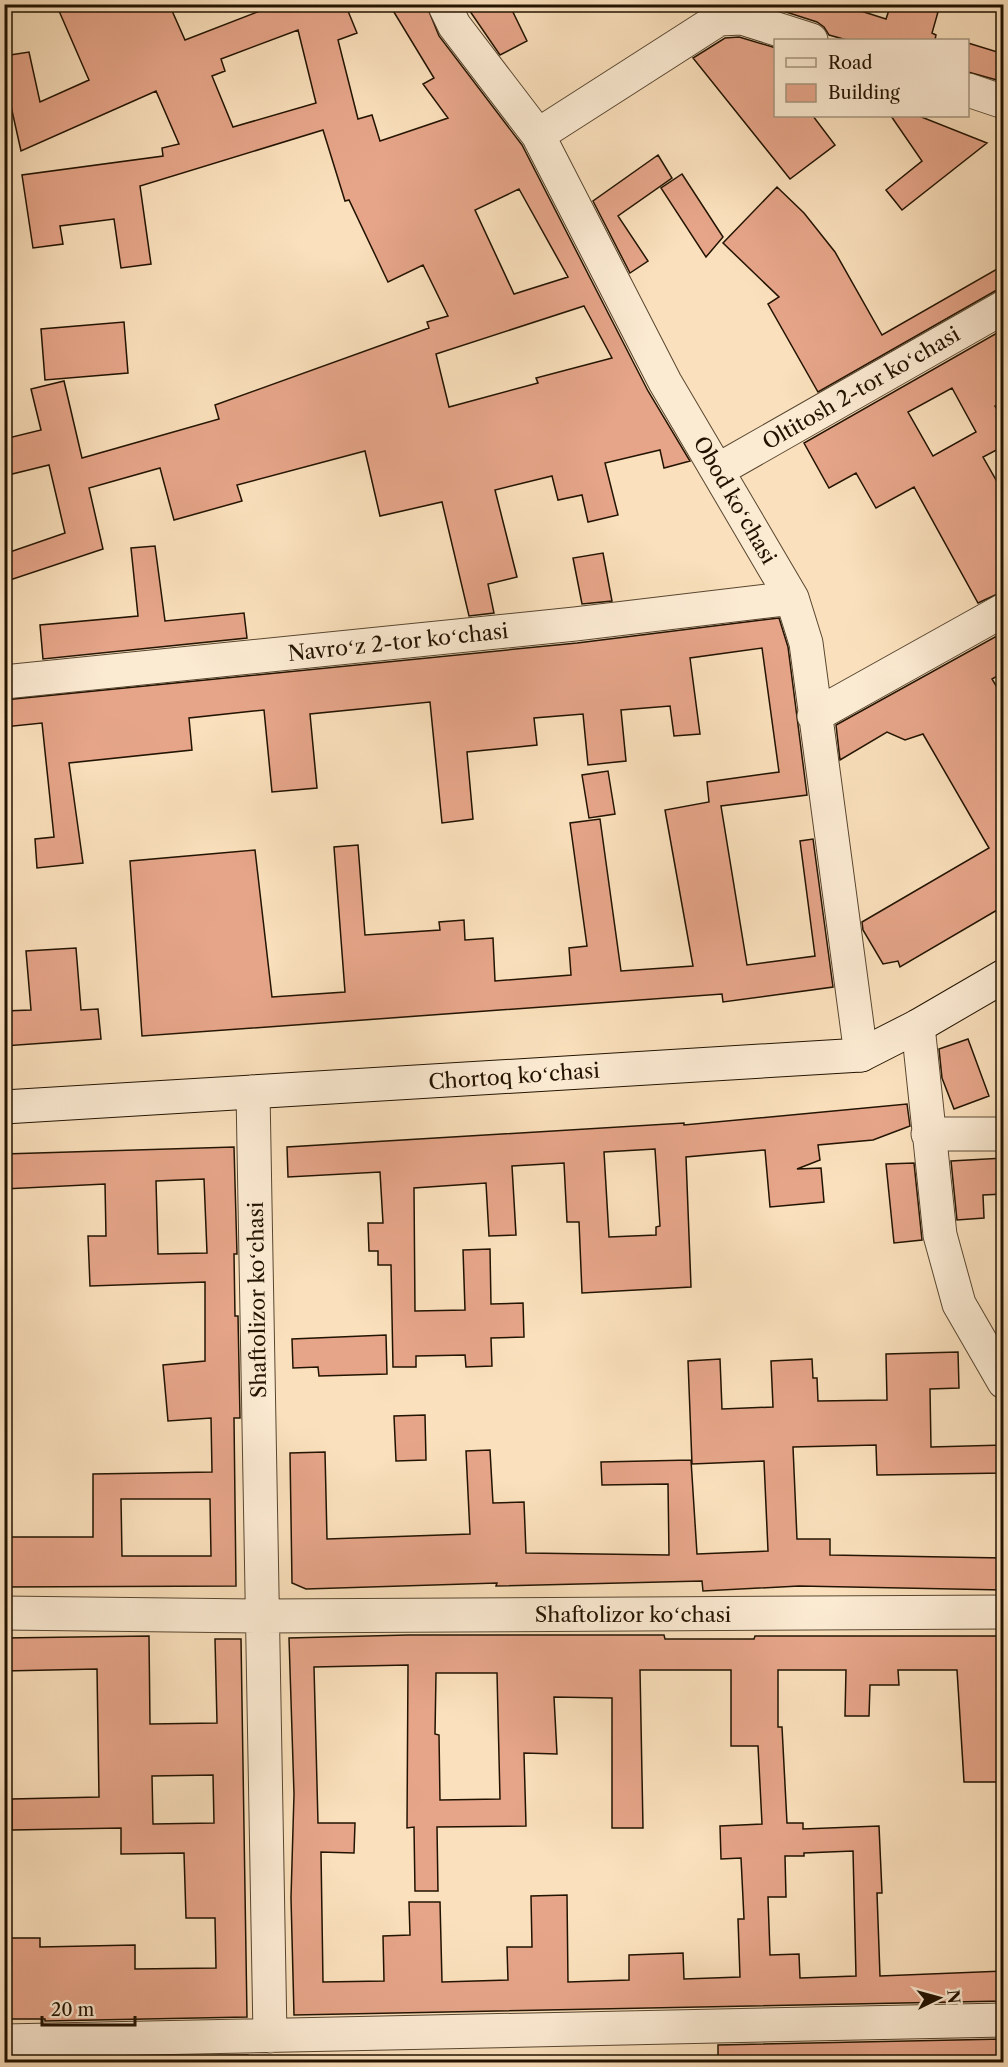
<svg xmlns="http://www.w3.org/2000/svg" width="1008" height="2067" viewBox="0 0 1008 2067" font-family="'Libre Caslon Text',serif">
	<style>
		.building { fill: #e6a589; stroke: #221301; stroke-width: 1.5; fill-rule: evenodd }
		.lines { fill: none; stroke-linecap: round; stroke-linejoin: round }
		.street-casing { stroke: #584630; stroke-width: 35 }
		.secondary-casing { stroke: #221301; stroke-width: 35 }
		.street { stroke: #fcebd3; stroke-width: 33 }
		.secondary { stroke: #fcebd3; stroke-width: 33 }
		.labels { text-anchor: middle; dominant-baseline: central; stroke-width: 6; stroke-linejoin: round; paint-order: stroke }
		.street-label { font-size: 21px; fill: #221301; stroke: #fcebd3 }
	</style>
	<rect width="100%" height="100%" fill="#fae0bc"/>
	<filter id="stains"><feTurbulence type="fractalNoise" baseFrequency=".00333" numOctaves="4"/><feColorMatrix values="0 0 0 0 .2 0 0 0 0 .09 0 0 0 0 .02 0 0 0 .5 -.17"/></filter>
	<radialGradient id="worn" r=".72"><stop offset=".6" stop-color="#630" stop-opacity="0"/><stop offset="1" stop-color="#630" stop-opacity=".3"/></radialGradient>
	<path class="building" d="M 56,4 L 169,4 L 185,40 L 278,4 L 359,4 L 359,7 L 348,11 L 357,33 L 338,40 L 358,119 L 372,115 L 380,141 L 448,118 L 423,84 L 434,78 L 389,4 L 426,4 L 439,36 L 522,145 L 648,391 L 690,461 L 664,468 L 660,450 L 605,463 L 618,515 L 588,522 L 582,495 L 558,500 L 552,476 L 495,490 L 517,577 L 488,584 L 494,613 L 469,616 L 442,502 L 380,516 L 365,451 L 237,485 L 242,501 L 174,520 L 160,468 L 89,488 L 103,549 L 4,582 L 4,554 L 65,533 L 49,465 L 4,476 L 4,439 L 41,430 L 31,389 L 64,381 L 82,458 L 219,419 L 215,405 L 429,328 L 427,322 L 448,316 L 423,265 L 388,282 L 349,200 L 345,201 L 323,130 L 140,186 L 151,264 L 121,268 L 114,219 L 60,226 L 63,244 L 33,248 L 22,175 L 163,156 L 162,148 L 179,144 L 156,91 L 21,151 L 4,75 L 4,56 L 29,52 L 40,102 L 89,80 ZM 298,30 L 316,103 L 233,127 L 212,76 L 225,71 L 221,59 ZM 519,189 L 568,277 L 514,294 L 475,210 ZM 584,306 L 612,358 L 536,378 L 538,383 L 449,407 L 436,354 Z
		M 465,4 L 509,4 L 527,41 L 500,55 Z
		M 761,4 L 839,4 L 886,19 L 891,4 L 913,4 L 938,12 L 932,33 L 936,35 L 935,40 L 847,40 L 829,35 L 824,27 L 817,22 Z
		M 739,37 L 776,48 L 776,116 L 813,116 L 835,145 L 790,179 L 693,58 L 725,38 Z
		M 968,43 L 1004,54 L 1004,82 L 968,72 Z
		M 891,116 L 919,116 L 987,143 L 902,210 L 886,190 L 922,161 Z
		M 658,155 L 672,178 L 618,216 L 648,261 L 630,273 L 593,201 Z
		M 682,174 L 723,237 L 706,257 L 661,188 Z
		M 777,187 L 804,213 L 835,252 L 882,335 L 1004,265 L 1004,288 L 995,291 L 818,392 L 768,304 L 779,297 L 723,243 Z
		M 124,322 L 128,373 L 45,380 L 41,329 Z
		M 1004,329 L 1004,402 L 995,406 L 1004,422 L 1004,446 L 983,457 L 1004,494 L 1004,591 L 978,603 L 914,487 L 876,508 L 856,473 L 829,488 L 804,443 ZM 952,388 L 976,432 L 933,456 L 908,412 Z
		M 155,546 L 165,621 L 244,613 L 247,638 L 43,659 L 40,625 L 138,616 L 131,548 Z
		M 603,553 L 612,601 L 582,604 L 573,558 Z
		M 779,618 L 788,647 L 807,795 L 721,806 L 747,965 L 815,956 L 800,841 L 813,839 L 833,987 L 723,1002 L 722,994 L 142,1036 L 130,861 L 255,850 L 272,997 L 345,992 L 334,847 L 358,845 L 365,935 L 440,930 L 439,922 L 464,920 L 465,940 L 493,938 L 495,981 L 571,975 L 569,948 L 587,946 L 570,823 L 600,819 L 621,971 L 693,966 L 665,810 L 709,802 L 707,782 L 779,772 L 762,648 L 690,658 L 700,734 L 674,736 L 670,706 L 621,710 L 626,761 L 588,765 L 583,714 L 534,718 L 537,745 L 467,752 L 473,819 L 442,823 L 430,702 L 310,714 L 317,788 L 272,792 L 264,710 L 189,718 L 192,750 L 69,763 L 83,863 L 37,868 L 35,839 L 54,837 L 42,723 L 4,727 L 4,700 L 577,643 Z
		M 1004,632 L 1004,672 L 992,679 L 1004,699 L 1004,906 L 900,967 L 898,961 L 883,964 L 863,930 L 862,922 L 989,848 L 923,734 L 905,740 L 887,732 L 840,760 L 836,725 Z
		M 608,771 L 615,814 L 589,818 L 582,775 Z
		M 76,948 L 81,1010 L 98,1009 L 101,1039 L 4,1046 L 4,1011 L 31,1010 L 26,951 Z
		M 968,1039 L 989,1096 L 954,1109 L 942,1078 L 939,1049 Z
		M 907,1104 L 910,1126 L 873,1140 L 818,1145 L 820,1160 L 797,1169 L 821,1168 L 824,1202 L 770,1207 L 765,1150 L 686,1157 L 691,1287 L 582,1293 L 579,1222 L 567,1222 L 564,1163 L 512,1166 L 516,1235 L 489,1236 L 486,1183 L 414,1188 L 415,1311 L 465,1310 L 463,1250 L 490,1249 L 491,1304 L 523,1303 L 524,1337 L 491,1338 L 492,1366 L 466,1367 L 465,1355 L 416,1356 L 416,1367 L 393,1367 L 391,1265 L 378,1265 L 378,1251 L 369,1251 L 368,1223 L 383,1223 L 380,1172 L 288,1177 L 287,1147 L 684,1123 L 684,1125 ZM 655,1149 L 660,1226 L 656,1227 L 656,1235 L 609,1237 L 604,1152 Z
		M 234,1147 L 237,1254 L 234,1254 L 235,1316 L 238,1316 L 240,1418 L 234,1418 L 236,1586 L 4,1587 L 4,1537 L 93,1537 L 93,1474 L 212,1472 L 211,1418 L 168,1421 L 163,1365 L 205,1361 L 205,1282 L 90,1286 L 88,1236 L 106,1236 L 105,1184 L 4,1189 L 4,1154 ZM 204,1179 L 207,1253 L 158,1254 L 156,1181 ZM 121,1499 L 210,1499 L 211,1556 L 122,1556 Z
		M 1004,1158 L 1004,1194 L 983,1195 L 984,1218 L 957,1220 L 951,1161 Z
		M 914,1163 L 922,1240 L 894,1243 L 886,1164 Z
		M 386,1335 L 387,1374 L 319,1376 L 318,1367 L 293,1368 L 292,1339 Z
		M 958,1352 L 959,1388 L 930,1389 L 931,1447 L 1004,1445 L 1004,1473 L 877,1475 L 876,1445 L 793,1447 L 797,1539 L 830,1539 L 830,1555 L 1004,1558 L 1004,1590 L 799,1586 L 703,1591 L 702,1581 L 496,1586 L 497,1583 L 306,1589 L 292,1583 L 290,1453 L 325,1452 L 327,1539 L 470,1534 L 466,1451 L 490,1450 L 493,1503 L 524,1502 L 526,1553 L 669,1555 L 668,1484 L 602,1485 L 601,1462 L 691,1460 L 697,1554 L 768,1551 L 764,1461 L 692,1464 L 688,1361 L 720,1359 L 722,1409 L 773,1407 L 771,1361 L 812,1359 L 813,1378 L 817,1378 L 818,1401 L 887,1400 L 886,1354 Z
		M 425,1415 L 426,1460 L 396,1461 L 394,1416 Z
		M 408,1635 L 664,1635 L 665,1639 L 754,1639 L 755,1636 L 1004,1636 L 1004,1782 L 964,1782 L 957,1670 L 898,1670 L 899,1685 L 870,1685 L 869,1716 L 845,1716 L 846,1670 L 778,1670 L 778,1727 L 782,1727 L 787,1823 L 803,1823 L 803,1829 L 879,1826 L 882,1893 L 877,1893 L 880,1976 L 1004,1971 L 1004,2001 L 294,2015 L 291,1898 L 294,1794 L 289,1638 ZM 408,1665 L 407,1828 L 414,1827 L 415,1891 L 438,1891 L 437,1827 L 526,1826 L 524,1753 L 557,1754 L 554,1697 L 612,1698 L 612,1828 L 643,1828 L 640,1670 L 731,1670 L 731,1746 L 758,1746 L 762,1824 L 720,1826 L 721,1859 L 741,1858 L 744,1919 L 738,1919 L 740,1977 L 684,1979 L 683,1953 L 629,1955 L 629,1980 L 568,1982 L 567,1895 L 531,1896 L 532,1947 L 507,1947 L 508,1980 L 442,1982 L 440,1902 L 409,1902 L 410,1935 L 383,1936 L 384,1981 L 323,1982 L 321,1852 L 354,1853 L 355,1823 L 318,1823 L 314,1667 ZM 436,1673 L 497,1673 L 500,1799 L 440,1800 L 439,1735 L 435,1734 ZM 853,1851 L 856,1976 L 800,1978 L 799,1954 L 770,1955 L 768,1897 L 786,1897 L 785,1856 L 804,1856 L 804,1853 Z
		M 149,1636 L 150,1724 L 217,1723 L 215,1639 L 241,1639 L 247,2017 L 45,2021 L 45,2019 L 4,2019 L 4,1938 L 40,1938 L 40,1947 L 135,1945 L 135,1969 L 216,1968 L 215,1918 L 186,1918 L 184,1853 L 121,1854 L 121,1828 L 12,1830 L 12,1799 L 99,1797 L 97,1669 L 4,1671 L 4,1638 ZM 213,1775 L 214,1823 L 153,1824 L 152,1776 Z
		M 1004,2039 L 1004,2062 L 718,2062 L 718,2045 Z
		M 248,2055 L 248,2062 L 45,2062 L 45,2059 Z"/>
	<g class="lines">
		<g class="street-casing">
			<path id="street" d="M 444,4 L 454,25 L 538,135 L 665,382 L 792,598 L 806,643 L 861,1055
				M 968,90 L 1004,102
				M 538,135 L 719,19 L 742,18 L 811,40
				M 718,470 L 1004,307
				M 4,682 L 575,624 L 792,598
				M 814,716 L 1004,610
				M 918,1026 L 940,1235 L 959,1304 L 1004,1382
				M 253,1092 L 270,2036
				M 928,1134 L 1004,1134
				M 4,1613 L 263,1616 L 1004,1612
				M 4,2041 L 1004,2020"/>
		</g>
		<g class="secondary-casing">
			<path id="secondary" d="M 4,1107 L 861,1055 L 918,1026 L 1004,976"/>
		</g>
		<use href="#street" class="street"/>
		<use href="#secondary" class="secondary"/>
	</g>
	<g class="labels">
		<g class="street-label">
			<text transform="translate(861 388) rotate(-30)">Oltitosh 2-tor koʻchasi</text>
			<text transform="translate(735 500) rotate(60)">Obod koʻchasi</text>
			<text transform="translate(398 642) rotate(-6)">Navroʻz 2-tor koʻchasi</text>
			<text transform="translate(514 1076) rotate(-4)">Chortoq koʻchasi</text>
			<text transform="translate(257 1300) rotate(-91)">Shaftolizor koʻchasi</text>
			<text x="633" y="1614">Shaftolizor koʻchasi</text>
		</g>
	</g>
	<rect width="1008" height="2067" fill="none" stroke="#fae0bc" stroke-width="24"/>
	<rect x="6" y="6" width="996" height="2055" fill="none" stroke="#221301" stroke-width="3"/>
	<rect x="12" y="12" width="984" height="2043" fill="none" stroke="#221301" stroke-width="1.5"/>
	<rect x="774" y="39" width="195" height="78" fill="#fcebd3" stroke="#a5957f" stroke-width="1.5"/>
	<rect x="786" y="58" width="30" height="9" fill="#fcebd3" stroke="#a5957f" stroke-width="1.5"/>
	<text x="828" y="69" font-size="18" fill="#221301">Road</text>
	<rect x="786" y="84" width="30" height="18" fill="#e6a589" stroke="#a5957f" stroke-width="1.5"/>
	<text x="828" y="99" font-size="18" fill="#221301">Building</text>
	<g transform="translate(939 1998) rotate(85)" stroke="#fcebd3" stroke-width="4.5" paint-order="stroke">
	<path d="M0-4.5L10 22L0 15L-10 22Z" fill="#221301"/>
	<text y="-9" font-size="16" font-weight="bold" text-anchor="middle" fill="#221301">N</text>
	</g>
	<path d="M42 2016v9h93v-9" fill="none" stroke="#221301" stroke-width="3"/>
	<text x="51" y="2016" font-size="18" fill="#221301" stroke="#fcebd3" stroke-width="4.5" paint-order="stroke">20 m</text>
	<rect width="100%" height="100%" filter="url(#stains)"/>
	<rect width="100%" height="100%" fill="url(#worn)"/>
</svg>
